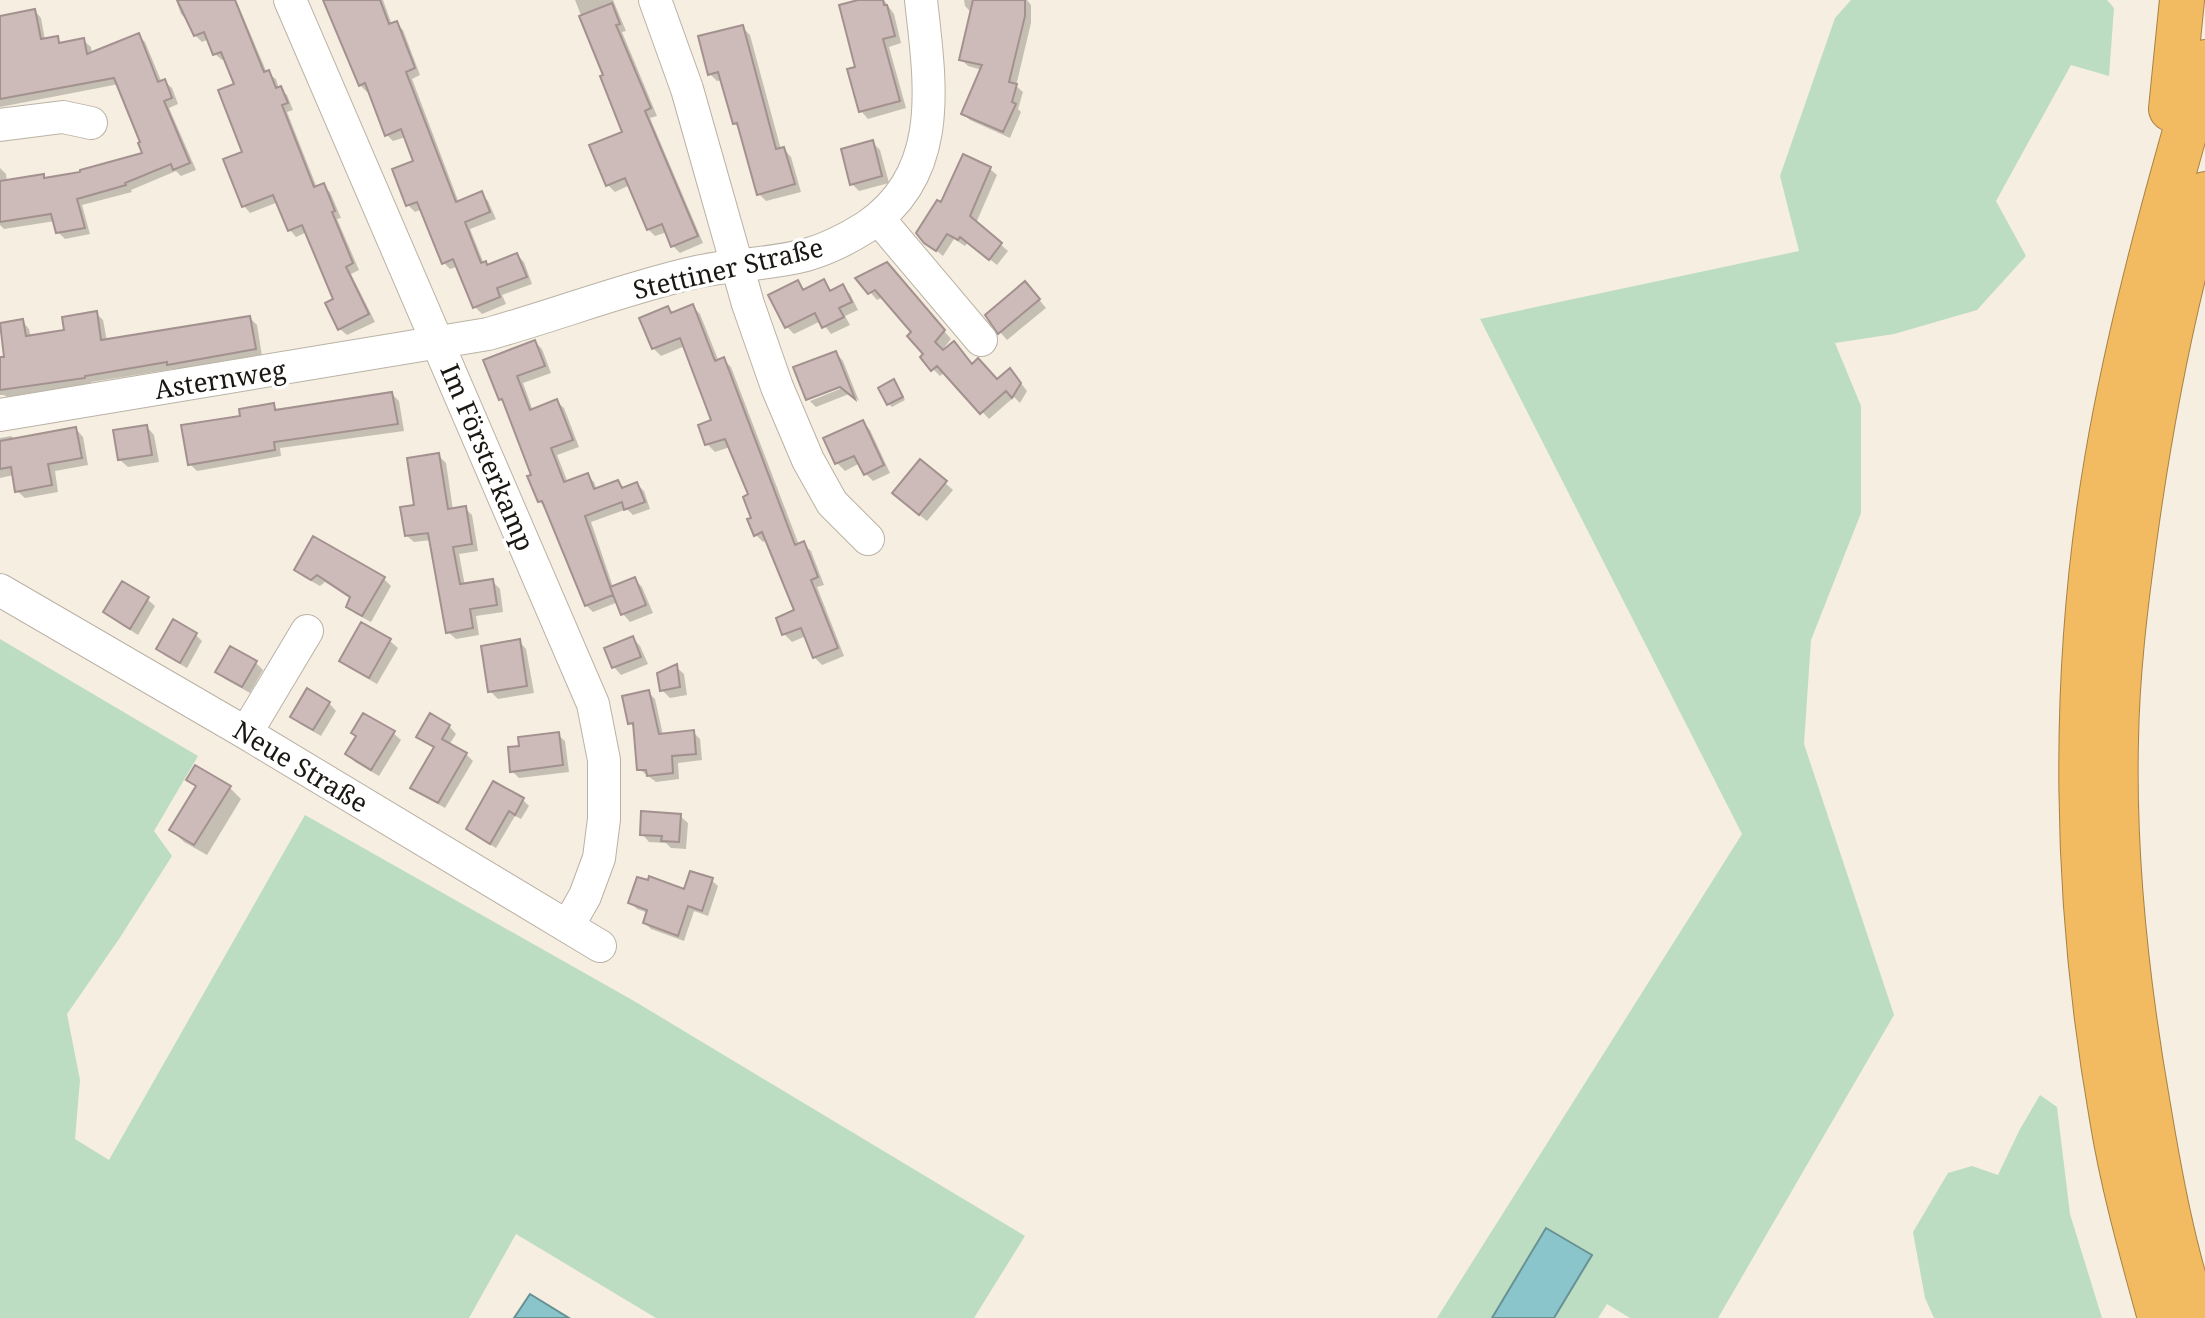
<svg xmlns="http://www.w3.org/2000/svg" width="2205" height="1318" viewBox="0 0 2205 1318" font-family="'Noto Serif',serif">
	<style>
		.green { fill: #bcddc2 }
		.water { fill: #8ac5cb; stroke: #689194; stroke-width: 2 }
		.shadow { fill: #0003 }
		.building { fill: #cdbbb9; stroke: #a39190; stroke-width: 2 }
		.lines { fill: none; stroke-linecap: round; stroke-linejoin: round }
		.minor-casing { stroke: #bab2a5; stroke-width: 34 }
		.highway-casing { stroke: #a68246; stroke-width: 46 }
		.minor { stroke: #fff; stroke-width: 32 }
		.highway { stroke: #f2bb62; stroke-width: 44 }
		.labels { text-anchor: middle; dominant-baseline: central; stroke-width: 7; stroke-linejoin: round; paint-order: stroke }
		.street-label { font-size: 26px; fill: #1a1712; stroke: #fff }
	</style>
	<rect width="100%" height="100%" fill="#f6eee0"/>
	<path class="green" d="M 1851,0 L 2107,0 L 2114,8 L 2109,76 L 2071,65 L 1996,201 L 2026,256 L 1977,310 L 1894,334 L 1835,343 L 1861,406 L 1861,513 L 1811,640 L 1804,744 L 1894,1015 L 1718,1318 L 1630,1318 L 1607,1304 L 1598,1318 L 1554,1318 L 1592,1256 L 1546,1228 L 1492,1318 L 1437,1318 L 1742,834 L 1480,319 L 1799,251 L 1780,176 L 1835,18 Z
		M 0,639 L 198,756 L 154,831 L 172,856 L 119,939 L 67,1014 L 80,1080 L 75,1139 L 109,1160 L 305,815 L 634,1001 L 1025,1236 L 974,1318 L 656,1318 L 516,1234 L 469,1318 L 0,1318 Z
		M 2040,1095 L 2057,1107 L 2070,1214 L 2102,1318 L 1934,1318 L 1925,1298 L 1913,1232 L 1948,1173 L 1972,1166 L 1998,1175 L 2019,1131 Z"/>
	<path class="water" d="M 1546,1228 L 1592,1255 L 1554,1318 L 1492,1318 Z
		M 530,1294 L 569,1318 L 514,1318 Z"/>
	<path class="shadow" d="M 176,0 L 236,0 L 267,73 L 276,79 L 279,89 L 287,95 L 293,110 L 287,112 L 317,188 L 323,186 L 330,192 L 341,218 L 337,219 L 359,270 L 351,274 L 375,322 L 347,335 L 340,329 L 336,300 L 307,232 L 296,237 L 290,230 L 278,202 L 250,213 L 244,206 L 245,153 L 236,85 L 226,59 L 222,60 L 215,54 L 209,39 L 202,42 L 195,35 L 188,21 L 181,14 Z
		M 330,0 L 383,0 L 392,25 L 396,23 L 403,30 L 420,75 L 412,79 L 459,203 L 481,194 L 488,201 L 496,219 L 470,229 L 484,264 L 489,266 L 517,255 L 524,262 L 532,284 L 502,295 L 506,304 L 482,314 L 475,307 L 459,266 L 450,269 L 443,262 L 422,209 L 415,212 L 408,205 L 415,162 L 406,137 L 393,141 L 386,134 L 370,91 L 367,92 L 360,85 Z
		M 575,0 L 613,0 L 626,31 L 622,32 L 657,116 L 650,118 L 703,243 L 680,253 L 673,246 L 667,232 L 655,236 L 648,229 L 630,185 L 615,192 L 608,185 L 624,133 L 605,76 Z
		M 866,0 L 884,0 L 894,14 L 901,43 L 889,47 L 906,108 L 868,119 L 861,111 L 858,68 Z
		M 964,0 L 1027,0 L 1031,5 L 1031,23 L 1016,86 L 1023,92 L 1018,109 L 1021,112 L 1010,138 L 970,120 L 963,113 L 982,70 L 968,66 L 961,59 L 972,13 L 965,6 Z
		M 35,11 L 41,18 L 45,40 L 57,38 L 63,45 L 84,41 L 91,47 L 92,54 L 138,35 L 145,42 L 162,83 L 165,82 L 172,88 L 178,104 L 169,108 L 196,170 L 181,176 L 176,171 L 131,190 L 132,192 L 82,205 L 90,234 L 65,239 L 58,232 L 55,221 L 4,229 L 0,225 L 0,168 L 6,174 L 7,182 L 43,176 L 47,180 L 83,174 L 145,154 L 142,143 L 119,84 L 0,107 L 0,18 Z
		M 742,27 L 750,35 L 781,150 L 784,149 L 791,157 L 801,192 L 766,201 L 759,194 L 740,129 L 734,123 L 722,80 L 717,81 L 710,74 Z
		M 872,142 L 880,150 L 889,183 L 859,191 L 852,184 Z
		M 990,169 L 997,175 L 976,223 L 1008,251 L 997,265 L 968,242 L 965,246 L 954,239 L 943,256 L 926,242 L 942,205 Z
		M 894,272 L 951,339 L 940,353 L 973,366 L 997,382 L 1017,378 L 1027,391 L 1020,403 L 1014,397 L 989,419 L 945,372 L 940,376 L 933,369 L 914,333 L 883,297 L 877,300 L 870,292 Z
		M 824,282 L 833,292 L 843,287 L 850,294 L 858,310 L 845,316 L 850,325 L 831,334 L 821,321 L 794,334 L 787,327 L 797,283 L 806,291 Z
		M 1032,291 L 1046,308 L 1007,340 L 1000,332 Z
		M 692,306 L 700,314 L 719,362 L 724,360 L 731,367 L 799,545 L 803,544 L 811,551 L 824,585 L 817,587 L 844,656 L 822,665 L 814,657 L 806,636 L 792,642 L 784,634 L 778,619 L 797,611 L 767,540 L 763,542 L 755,534 L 751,495 L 730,447 L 715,452 L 707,444 L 714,421 L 685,346 L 661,356 L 653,348 L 668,309 L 673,314 Z
		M 96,313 L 103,320 L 107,341 L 250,318 L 257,325 L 262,356 L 176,371 L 174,369 L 91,382 L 91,385 L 64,390 L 62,388 L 7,397 L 4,395 L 0,395 L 0,359 L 6,358 L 0,325 L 22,321 L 29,329 L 31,338 L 66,332 Z
		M 535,342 L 542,349 L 551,373 L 523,383 L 533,411 L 557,402 L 564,408 L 579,447 L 557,455 L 568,483 L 587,475 L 594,482 L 597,490 L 618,482 L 625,489 L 637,484 L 644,491 L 650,509 L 633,515 L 627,509 L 591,522 L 613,587 L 634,579 L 642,587 L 653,613 L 630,622 L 623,614 L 618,602 L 593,612 L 586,605 L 547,509 L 539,501 L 534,476 L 505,404 L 501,399 Z
		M 836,353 L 843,361 L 859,401 L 849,394 L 816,407 L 810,401 L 850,385 L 849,382 L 809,397 L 809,400 L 796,369 Z
		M 897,385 L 905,400 L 892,407 L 889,404 Z
		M 392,394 L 399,401 L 404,431 L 280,448 L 281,456 L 197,471 L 190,464 L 242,418 L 273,405 L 280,412 Z
		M 863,422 L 870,430 L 890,473 L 873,481 L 865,473 L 860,463 L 845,471 L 837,463 Z
		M 147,427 L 154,435 L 159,462 L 128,467 L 120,460 Z
		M 76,429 L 83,437 L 88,465 L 55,471 L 58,492 L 25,498 L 17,491 L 14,475 L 0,478 L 0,438 L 11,436 L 16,440 Z
		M 438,455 L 446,463 L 453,510 L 465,508 L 472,515 L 478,551 L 459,554 L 465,586 L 492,581 L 500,589 L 503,612 L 476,616 L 479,635 L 456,639 L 448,632 L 431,540 L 414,542 L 406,535 Z
		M 945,483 L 953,490 L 927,521 L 902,501 Z
		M 314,538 L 384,579 L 391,586 L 371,622 L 356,614 L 348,606 L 351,599 L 325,582 L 320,586 L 304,577 L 297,569 Z
		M 147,599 L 155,606 L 138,635 L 113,619 L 105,612 Z
		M 173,622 L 196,635 L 202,641 L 187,668 L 164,655 L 158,648 Z
		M 633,638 L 640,646 L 648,664 L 621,675 L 614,667 Z
		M 390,641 L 398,648 L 377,684 L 349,668 L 341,661 Z
		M 519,641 L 526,649 L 534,693 L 498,699 L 490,691 Z
		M 255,662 L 263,670 L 250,693 L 225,679 L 218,672 Z
		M 676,667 L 684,674 L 687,695 L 670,698 L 662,690 Z
		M 648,692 L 655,699 L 663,735 L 693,732 L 700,739 L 702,760 L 678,763 L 679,779 L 656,782 L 639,769 L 636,729 L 630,723 Z
		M 329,703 L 336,711 L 321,736 L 300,724 L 292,716 Z
		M 449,726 L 456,734 L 449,745 L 466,754 L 473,761 L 445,808 L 420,794 L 413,787 L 435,749 L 419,737 Z
		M 393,733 L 401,740 L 379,776 L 355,762 L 347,754 Z
		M 558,735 L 565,741 L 569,772 L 519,778 L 512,771 Z
		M 188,780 L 229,787 L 241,799 L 207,855 L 184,842 L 172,830 L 197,788 Z
		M 494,784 L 523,800 L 529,806 L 521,819 L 515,816 L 496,848 L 474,835 L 468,829 Z
		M 680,816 L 688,823 L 686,849 L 671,848 L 666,843 L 649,842 L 642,834 Z
		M 711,880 L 718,886 L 708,916 L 694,911 L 684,941 L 651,929 L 645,923 L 648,913 L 637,909 L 630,902 L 686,891 Z"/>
	<path class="building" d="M 177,0 L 235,0 L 264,72 L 269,70 L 276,88 L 281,86 L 288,103 L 282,105 L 314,187 L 324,183 L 335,211 L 332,212 L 353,263 L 346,267 L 369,314 L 338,330 L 325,303 L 333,299 L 302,225 L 288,231 L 273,195 L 242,207 L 223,159 L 242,152 L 218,90 L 234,84 L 221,52 L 213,55 L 204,32 L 194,36 Z
		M 323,0 L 380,0 L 389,24 L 397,21 L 415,68 L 406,72 L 456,202 L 482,191 L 490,212 L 465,222 L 481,263 L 486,261 L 487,265 L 517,253 L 527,277 L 497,288 L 500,297 L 473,308 L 453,259 L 442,264 L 417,202 L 406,206 L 392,169 L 413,161 L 401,129 L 385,136 L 365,83 L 359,86 Z
		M 858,0 L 883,0 L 884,5 L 887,5 L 895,36 L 883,39 L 900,101 L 859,112 L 847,69 L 855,67 L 839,5 Z
		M 973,0 L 1025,0 L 1025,16 L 1009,82 L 1017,84 L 1012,102 L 1016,104 L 1003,132 L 961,114 L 982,65 L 959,60 Z
		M 612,3 L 620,24 L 616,25 L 651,108 L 645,111 L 698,236 L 671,247 L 662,224 L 647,230 L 625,178 L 606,186 L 589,145 L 622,132 L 600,76 L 603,75 L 579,16 Z
		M 35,9 L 41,39 L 58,36 L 59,43 L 84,38 L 87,54 L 139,33 L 158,82 L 165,79 L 172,98 L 164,101 L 190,163 L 173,170 L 171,164 L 125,183 L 126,185 L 77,199 L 85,228 L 56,233 L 51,214 L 0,222 L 0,181 L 44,174 L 44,178 L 80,172 L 80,170 L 142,153 L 138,143 L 140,142 L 114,78 L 0,99 L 0,16 Z
		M 743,25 L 776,149 L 784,147 L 795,184 L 757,195 L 737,123 L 733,124 L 718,72 L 708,75 L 698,36 Z
		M 873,140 L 882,176 L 850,185 L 841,149 Z
		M 963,154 L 991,167 L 970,216 L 1002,243 L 989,260 L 960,237 L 958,240 L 947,234 L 936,251 L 924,243 L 916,233 L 937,200 L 941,202 Z
		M 887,262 L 945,330 L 935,342 L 943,350 L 954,341 L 972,364 L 978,358 L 997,379 L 1010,368 L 1021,383 L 1012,398 L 1006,391 L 980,414 L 937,366 L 931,371 L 920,357 L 923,354 L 907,336 L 911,332 L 875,290 L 868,294 L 855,278 Z
		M 824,279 L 830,291 L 843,284 L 852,302 L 839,308 L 844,317 L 822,328 L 815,313 L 785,328 L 768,295 L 798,280 L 803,290 Z
		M 1025,281 L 1040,299 L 998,334 L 985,315 Z
		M 693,304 L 715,361 L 724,357 L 795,545 L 804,541 L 818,577 L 811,580 L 838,648 L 813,658 L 801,628 L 782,635 L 776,618 L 794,610 L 762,532 L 754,536 L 747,519 L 751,518 L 743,497 L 748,494 L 725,439 L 705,445 L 698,425 L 711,420 L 680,338 L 652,349 L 639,318 L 668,306 L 671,313 Z
		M 97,311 L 101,340 L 250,316 L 256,349 L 167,365 L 167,362 L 85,376 L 85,378 L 0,390 L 0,357 L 4,357 L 0,323 L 23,319 L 26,336 L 64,330 L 62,317 Z
		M 535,340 L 545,366 L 517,376 L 530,410 L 557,399 L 573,440 L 551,448 L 564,482 L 588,473 L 594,489 L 618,480 L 622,488 L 637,482 L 645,502 L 624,510 L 622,502 L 585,516 L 613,595 L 585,606 L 542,501 L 538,502 L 527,476 L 531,475 L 502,399 L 499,400 L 483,360 Z
		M 836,351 L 855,399 L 840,387 L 806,400 L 793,367 Z
		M 894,379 L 903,397 L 887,405 L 878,388 Z
		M 392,392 L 398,424 L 274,442 L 275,450 L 188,465 L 181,425 L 240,416 L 239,409 L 274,403 L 275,410 Z
		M 863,420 L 884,465 L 864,475 L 854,456 L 835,464 L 823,438 Z
		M 147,425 L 152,455 L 118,460 L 113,430 Z
		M 76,427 L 82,458 L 48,464 L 52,485 L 15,492 L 11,467 L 0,469 L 0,441 Z
		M 439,453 L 448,509 L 466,506 L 472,544 L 453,547 L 460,584 L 493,579 L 497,605 L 470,609 L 473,628 L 446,633 L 428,533 L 405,536 L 400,507 L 414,505 L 407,458 Z
		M 920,459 L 947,481 L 919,515 L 892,493 Z
		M 313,536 L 385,577 L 362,616 L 346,607 L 350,597 L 317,575 L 311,580 L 294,570 Z
		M 635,577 L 646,605 L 621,615 L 610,587 Z
		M 122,581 L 149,597 L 130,629 L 103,612 Z
		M 173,619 L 197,633 L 180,663 L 156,649 Z
		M 361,622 L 391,639 L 369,678 L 339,661 Z
		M 633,636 L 641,657 L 612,668 L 604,648 Z
		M 520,639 L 527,686 L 488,692 L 481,646 Z
		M 230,646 L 257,661 L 242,687 L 215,672 Z
		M 677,664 L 680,687 L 660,691 L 657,673 Z
		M 307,688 L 330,702 L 313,730 L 290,717 Z
		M 649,690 L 659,734 L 694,730 L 696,754 L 672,756 L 673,773 L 647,776 L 646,770 L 637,770 L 633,723 L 628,724 L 622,696 Z
		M 363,713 L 395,731 L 371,770 L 345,754 L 356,736 L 351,733 Z
		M 430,713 L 450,725 L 442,739 L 467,753 L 438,803 L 410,788 L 434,747 L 416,737 Z
		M 559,732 L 563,765 L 510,772 L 508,747 L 519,746 L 518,737 Z
		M 195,765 L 231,786 L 194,845 L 169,830 L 196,786 L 186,780 Z
		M 493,781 L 524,798 L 515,815 L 509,811 L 490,844 L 466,829 Z
		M 641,811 L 681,814 L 679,842 L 661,841 L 662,836 L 640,835 Z
		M 690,871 L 713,878 L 702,911 L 688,906 L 678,936 L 643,923 L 647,910 L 628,903 L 637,877 L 648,880 L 649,876 L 684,889 Z"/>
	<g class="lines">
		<g class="minor-casing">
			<path id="minor" d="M 290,0 L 593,704 L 604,760 L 604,819 L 599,858 L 585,896 L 568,926
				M 655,0 L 687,89 L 748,304 L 777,387 L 808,460 L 832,503 L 868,539
				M 0,125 L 63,117 L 91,123
				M 878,218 L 981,340
				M 0,415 L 488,334 C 556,315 623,289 692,273 C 729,264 768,265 806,255 C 827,249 847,239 866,227 C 946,174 930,82 921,0
				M 0,590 L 246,733 L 600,946
				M 246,733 L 307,631"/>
		</g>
		<g class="highway-casing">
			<path id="highway" d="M 2171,109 L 2182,0
				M 2160,1318 C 2142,1252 2123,1186 2112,1118 C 2074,902 2070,677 2107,460 C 2130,325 2167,193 2205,62
				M 2196,1318 C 2173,1249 2160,1178 2148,1106 C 2127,986 2113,863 2116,740 C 2117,674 2125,608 2134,542 C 2150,424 2172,308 2205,194"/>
		</g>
		<use href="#minor" class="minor"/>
		<use href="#highway" class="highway"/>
	</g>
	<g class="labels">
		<g class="street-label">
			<text transform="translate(728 268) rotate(-13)">Stettiner Straße</text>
			<text transform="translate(220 379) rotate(-9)">Asternweg</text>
			<text transform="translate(488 457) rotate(67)">Im Försterkamp</text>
			<text transform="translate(301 766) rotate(31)">Neue Straße</text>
		</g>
	</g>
</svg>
